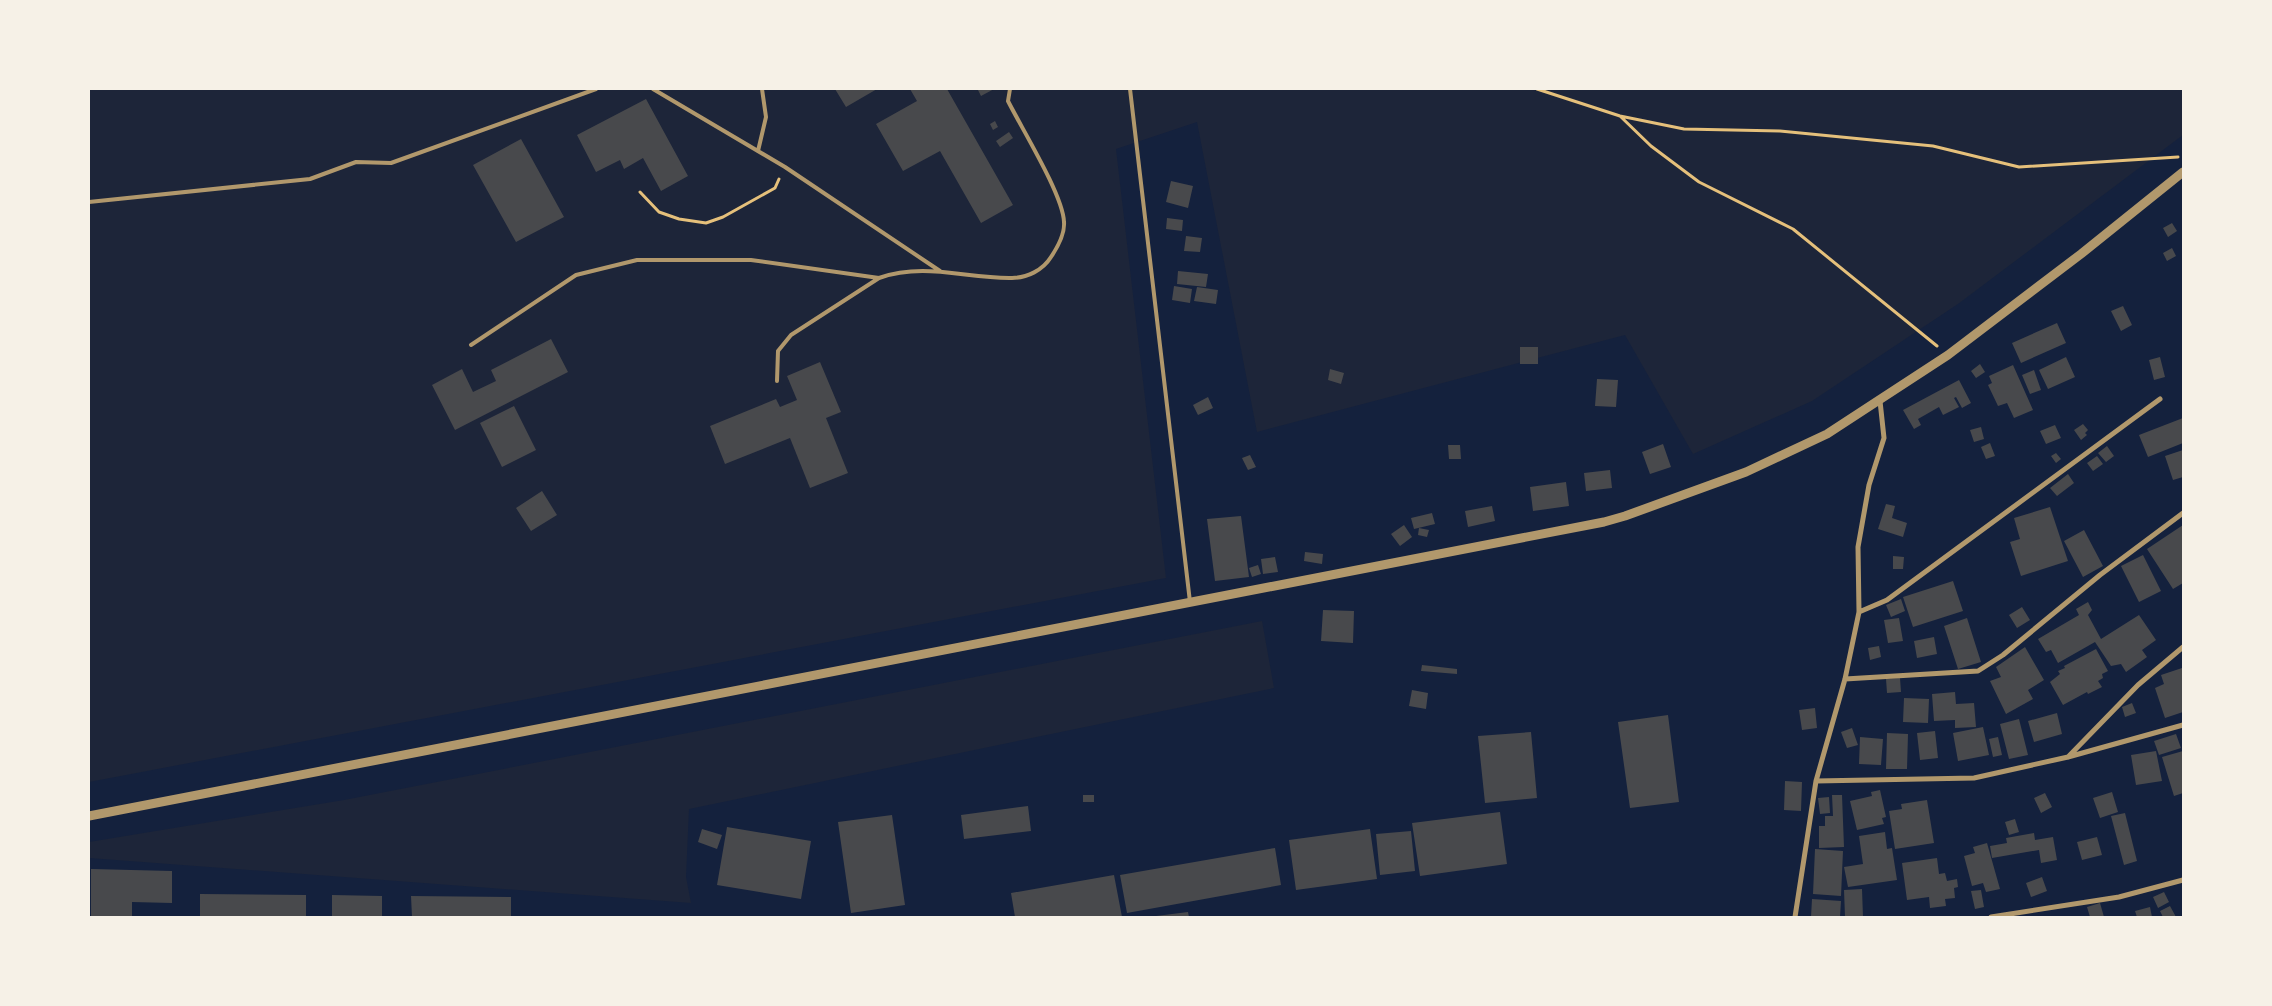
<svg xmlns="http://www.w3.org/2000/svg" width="2272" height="1006" viewBox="0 0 2272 1006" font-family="'Golos Text',sans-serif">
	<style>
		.green { fill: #1d2539 }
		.building { fill: #48494c }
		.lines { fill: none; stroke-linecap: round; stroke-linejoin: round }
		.path { stroke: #e5c07b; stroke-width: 3 }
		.service { stroke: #b1986c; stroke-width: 4 }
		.minor { stroke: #b1986c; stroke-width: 5 }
		.tertiary { stroke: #b1986c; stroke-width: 9 }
	</style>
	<rect width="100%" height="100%" fill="#14213d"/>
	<path class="green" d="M 89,89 L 2183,89 L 2183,135 L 1958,304 L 1812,401 L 1693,454 L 1625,335 L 1257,432 L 1197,122 L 1116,149 L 1166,578 L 89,782 Z
		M 1262,621 L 1274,688 L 689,809 L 686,877 L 691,903 L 89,858 L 89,842 L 344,800 Z"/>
	<path class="building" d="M 835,89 L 877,89 L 846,107 Z
		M 910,89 L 947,89 L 1013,205 L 981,223 L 940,151 L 903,171 L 876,124 L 917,101 Z
		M 981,89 L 994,89 L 981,96 L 978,90 Z
		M 646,99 L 688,176 L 661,191 L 643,158 L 624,169 L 620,160 L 596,172 L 577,135 Z
		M 995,121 L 998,127 L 993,130 L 990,124 Z
		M 1009,132 L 1013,138 L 1000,147 L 996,141 Z
		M 521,139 L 564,217 L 516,242 L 473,165 Z
		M 1171,181 L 1193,186 L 1188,208 L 1166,202 Z
		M 1167,218 L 1183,220 L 1182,231 L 1166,229 Z
		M 2172,223 L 2177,231 L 2168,237 L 2163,228 Z
		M 1186,236 L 1202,238 L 1200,252 L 1184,251 Z
		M 2172,248 L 2176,256 L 2167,261 L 2163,253 Z
		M 1178,271 L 1208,274 L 1206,287 L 1177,284 Z
		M 1174,286 L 1192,289 L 1190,303 L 1172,300 Z
		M 1197,287 L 1218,290 L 1216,304 L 1194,301 Z
		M 2123,306 L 2132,325 L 2121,331 L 2111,311 Z
		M 2057,323 L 2066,343 L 2021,363 L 2012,343 Z
		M 551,339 L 568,372 L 455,430 L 432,385 L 462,369 L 473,392 L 496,381 L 491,370 Z
		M 1520,347 L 1538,347 L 1538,364 L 1520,364 Z
		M 2066,357 L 2075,377 L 2048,389 L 2039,370 Z
		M 2160,357 L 2165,377 L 2154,380 L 2149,360 Z
		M 820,362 L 841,412 L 826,418 L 848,473 L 810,488 L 790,438 L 725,464 L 710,426 L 776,399 L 780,407 L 797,400 L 787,376 Z
		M 1980,364 L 1985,372 L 1976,378 L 1971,371 Z
		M 2013,365 L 2033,410 L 2014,418 L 2007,403 L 1998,406 L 1988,385 L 1992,383 L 1989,376 Z
		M 1330,369 L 1344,373 L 1341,384 L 1328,380 Z
		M 2034,370 L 2041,390 L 2030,394 L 2022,375 Z
		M 1597,379 L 1618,380 L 1616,407 L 1595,406 Z
		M 1959,380 L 1971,403 L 1962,408 L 1956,397 L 1954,398 L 1959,407 L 1943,415 L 1939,407 L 1918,419 L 1921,425 L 1914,429 L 1903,410 Z
		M 1208,397 L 1213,408 L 1198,415 L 1193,405 Z
		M 514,406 L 536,450 L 502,467 L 480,423 Z
		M 2183,418 L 2183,443 L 2148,457 L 2139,435 Z
		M 2083,424 L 2088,430 L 2085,433 L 2087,435 L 2081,440 L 2074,430 Z
		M 2055,425 L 2061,438 L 2046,444 L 2040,431 Z
		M 1981,427 L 1984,439 L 1974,442 L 1970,430 Z
		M 1990,443 L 1995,456 L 1986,459 L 1981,447 Z
		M 1663,444 L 1671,467 L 1650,474 L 1642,452 Z
		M 1448,445 L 1460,445 L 1461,459 L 1449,459 Z
		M 2107,446 L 2114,456 L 2106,462 L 2098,453 Z
		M 2183,450 L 2183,477 L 2173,480 L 2165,456 Z
		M 2056,453 L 2061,459 L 2056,463 L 2051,456 Z
		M 1250,455 L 1256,467 L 1248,470 L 1242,458 Z
		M 2097,456 L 2103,464 L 2093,471 L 2087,463 Z
		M 1610,470 L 1612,488 L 1586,491 L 1584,473 Z
		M 2068,474 L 2074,483 L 2057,496 L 2050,488 Z
		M 1566,482 L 1569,506 L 1533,511 L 1530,487 Z
		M 542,491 L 557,515 L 531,531 L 516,508 Z
		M 1886,504 L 1895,506 L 1892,518 L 1907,523 L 1903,537 L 1878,529 Z
		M 1492,506 L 1495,521 L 1468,527 L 1465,511 Z
		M 2050,507 L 2068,561 L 2021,576 L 2010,542 L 2020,539 L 2014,518 Z
		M 1432,513 L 1435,524 L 1414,529 L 1411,518 Z
		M 1241,516 L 1249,577 L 1215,581 L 1207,519 Z
		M 1404,525 L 1412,537 L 1400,546 L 1391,534 Z
		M 2183,525 L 2183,583 L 2173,589 L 2147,549 Z
		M 1419,528 L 1429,530 L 1427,537 L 1418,535 Z
		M 2084,530 L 2103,566 L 2083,577 L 2064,541 Z
		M 1305,552 L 1323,554 L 1322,564 L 1304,561 Z
		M 2143,555 L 2161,591 L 2139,602 L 2121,566 Z
		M 1893,556 L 1904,557 L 1903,569 L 1893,569 Z
		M 1275,557 L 1278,572 L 1263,574 L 1261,559 Z
		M 1258,565 L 1261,574 L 1252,577 L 1249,568 Z
		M 1953,581 L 1963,611 L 1913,627 L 1903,597 Z
		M 1901,599 L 1905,611 L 1891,617 L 1886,605 Z
		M 2088,602 L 2092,610 L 2088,615 L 2101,639 L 2139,615 L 2156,640 L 2142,650 L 2147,657 L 2126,672 L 2121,664 L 2111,666 L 2095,642 L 2058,663 L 2051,650 L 2046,652 L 2038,639 L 2079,615 L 2076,609 Z
		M 2022,607 L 2030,620 L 2017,628 L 2009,615 Z
		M 1323,610 L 1354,611 L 1353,643 L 1321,641 Z
		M 1899,618 L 1903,641 L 1888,643 L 1884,620 Z
		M 1967,618 L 1981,662 L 1958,669 L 1944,626 Z
		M 1934,637 L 1937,654 L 1917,658 L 1914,641 Z
		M 1879,646 L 1881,657 L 1870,660 L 1868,648 Z
		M 2025,647 L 2044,680 L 2028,690 L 2033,699 L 2006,714 L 1990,681 L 2001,677 L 1996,667 Z
		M 2096,649 L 2108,671 L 2102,674 L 2103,678 L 2098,681 L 2102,687 L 2088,694 L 2087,692 L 2063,705 L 2050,682 L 2060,674 L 2058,671 L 2065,668 L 2064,666 Z
		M 1422,665 L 1457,669 L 1457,674 L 1421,671 Z
		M 2182,668 L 2183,712 L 2165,718 L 2155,688 L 2164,684 L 2161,675 Z
		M 1900,678 L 1901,692 L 1887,693 L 1886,679 Z
		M 1412,690 L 1428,693 L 1426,709 L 1409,706 Z
		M 1955,692 L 1956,704 L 1974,703 L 1976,727 L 1955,728 L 1955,720 L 1934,721 L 1932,694 Z
		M 1904,698 L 1929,699 L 1928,723 L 1903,722 Z
		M 2132,703 L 2136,713 L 2125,717 L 2122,707 Z
		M 1815,708 L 1817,728 L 1802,730 L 1799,710 Z
		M 2057,713 L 2062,734 L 2034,742 L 2028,721 Z
		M 1668,715 L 1679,802 L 1630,808 L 1618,722 Z
		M 2019,719 L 2028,755 L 2009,759 L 2000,724 Z
		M 1983,727 L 1989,755 L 1958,761 L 1953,733 Z
		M 1852,728 L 1858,745 L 1847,748 L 1841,732 Z
		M 1935,731 L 1938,758 L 1920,760 L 1917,733 Z
		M 1531,732 L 1537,798 L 1485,803 L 1478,736 Z
		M 1887,733 L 1908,734 L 1907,769 L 1886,769 Z
		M 2176,734 L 2181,748 L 2159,755 L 2154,741 Z
		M 1860,737 L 1883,739 L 1881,765 L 1859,764 Z
		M 1998,737 L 2002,755 L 1993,757 L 1989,739 Z
		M 2156,751 L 2162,781 L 2136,785 L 2131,755 Z
		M 2183,751 L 2183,793 L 2174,796 L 2162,757 Z
		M 1785,781 L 1802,782 L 1801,811 L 1784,810 Z
		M 1880,790 L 1886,817 L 1882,818 L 1884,824 L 1857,830 L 1850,801 L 1872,796 L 1871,792 Z
		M 2112,792 L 2118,812 L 2100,818 L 2093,798 Z
		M 2045,793 L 2052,807 L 2041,813 L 2034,798 Z
		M 1083,795 L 1094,795 L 1094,802 L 1083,802 Z
		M 1832,795 L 1842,795 L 1844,847 L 1819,848 L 1819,826 L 1825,826 L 1825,816 L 1833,816 Z
		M 1829,797 L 1830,813 L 1820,814 L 1818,798 Z
		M 1927,800 L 1934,843 L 1895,849 L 1889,811 L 1902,809 L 1901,804 Z
		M 1028,806 L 1031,831 L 964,839 L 961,815 Z
		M 1500,812 L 1507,864 L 1420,876 L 1412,823 Z
		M 2125,813 L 2137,861 L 2124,865 L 2111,816 Z
		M 892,815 L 905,905 L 851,913 L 838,822 Z
		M 2015,819 L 2019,832 L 2009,835 L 2005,822 Z
		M 727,827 L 811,841 L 801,899 L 717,885 Z
		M 702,829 L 722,835 L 717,849 L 698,842 Z
		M 1370,829 L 1377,879 L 1296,890 L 1289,840 Z
		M 1411,831 L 1415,871 L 1380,875 L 1376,834 Z
		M 1885,832 L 1887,849 L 1892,848 L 1897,880 L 1848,887 L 1844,867 L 1863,864 L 1859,836 Z
		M 2034,833 L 2035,840 L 2053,837 L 2057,860 L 2041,863 L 2039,850 L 1992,858 L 1990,846 L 2007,843 L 2006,838 Z
		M 2097,837 L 2102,855 L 2082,860 L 2077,842 Z
		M 1987,843 L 2000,889 L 1986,892 L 1983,883 L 1972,886 L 1964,856 L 1975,853 L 1973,847 Z
		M 1275,848 L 1281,885 L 1127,913 L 1120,875 Z
		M 1815,849 L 1843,851 L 1841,896 L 1813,894 Z
		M 1937,858 L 1939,874 L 1945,873 L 1947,881 L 1957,879 L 1958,887 L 1954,888 L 1955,898 L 1945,899 L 1946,906 L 1930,908 L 1929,897 L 1907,900 L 1902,863 Z
		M 91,869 L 172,871 L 172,903 L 132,902 L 132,917 L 91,917 Z
		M 1114,875 L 1122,917 L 1015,917 L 1011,893 Z
		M 2042,877 L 2047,891 L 2031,897 L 2026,883 Z
		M 1862,889 L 1863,917 L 1845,917 L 1844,890 Z
		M 1981,890 L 1984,907 L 1975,909 L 1971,891 Z
		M 2164,892 L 2169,902 L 2158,908 L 2153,897 Z
		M 200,894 L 306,895 L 306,917 L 200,917 Z
		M 332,895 L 382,896 L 382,917 L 332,917 Z
		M 411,896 L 511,897 L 511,917 L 412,917 Z
		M 1812,899 L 1841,901 L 1840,917 L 1811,917 Z
		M 2100,903 L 2104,917 L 2090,917 L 2087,907 Z
		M 2170,906 L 2176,917 L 2163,917 L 2160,911 Z
		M 2150,907 L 2152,917 L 2137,917 L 2135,911 Z
		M 1188,912 L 1189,917 L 1156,917 L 1156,916 Z"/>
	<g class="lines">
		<path class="path" d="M 1537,89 L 1620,116 L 1684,129 L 1780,131 L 1933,146 L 2019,167 L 2178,157
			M 1620,116 L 1651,146 L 1699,182 L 1793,229 L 1937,346
			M 640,192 L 659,212 L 679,219 L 706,223 L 723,217 L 775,188 L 779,179"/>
		<path class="service" d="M 653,89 L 785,167 L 940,271
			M 1130,89 L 1190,602
			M 758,151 L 766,117 L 762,89
			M 89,202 L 310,179 L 356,162 L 391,163 L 596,89
			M 471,345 L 576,275 L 637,260 L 751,260 L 879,278
			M 777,381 L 778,351 L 791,335 L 879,278 C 925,262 967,279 1012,278 C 1027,278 1043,270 1051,257 C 1057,248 1065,234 1064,222 C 1063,195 1022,129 1008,101 L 1010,89"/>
		<path class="minor" d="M 1859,612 L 1887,600 L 2160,399
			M 1845,679 L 1978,671 L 2003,655 L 2100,575 L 2183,513
			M 2068,757 L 2138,685 L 2183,647
			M 1816,781 L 1974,778 L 2068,757 L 2183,725
			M 1795,917 L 1816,781 L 1845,679 L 1859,612 L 1858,547 L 1869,485 L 1884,438 L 1880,401
			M 1991,917 L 2119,897 L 2183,880"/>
		<path class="tertiary" d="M 89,816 L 1604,522 L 1625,516 L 1746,472 L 1827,434 L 1948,355 L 2081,254 L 2183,172"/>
	</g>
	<rect width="2272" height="1006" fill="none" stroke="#f6f1e7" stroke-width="180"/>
</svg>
